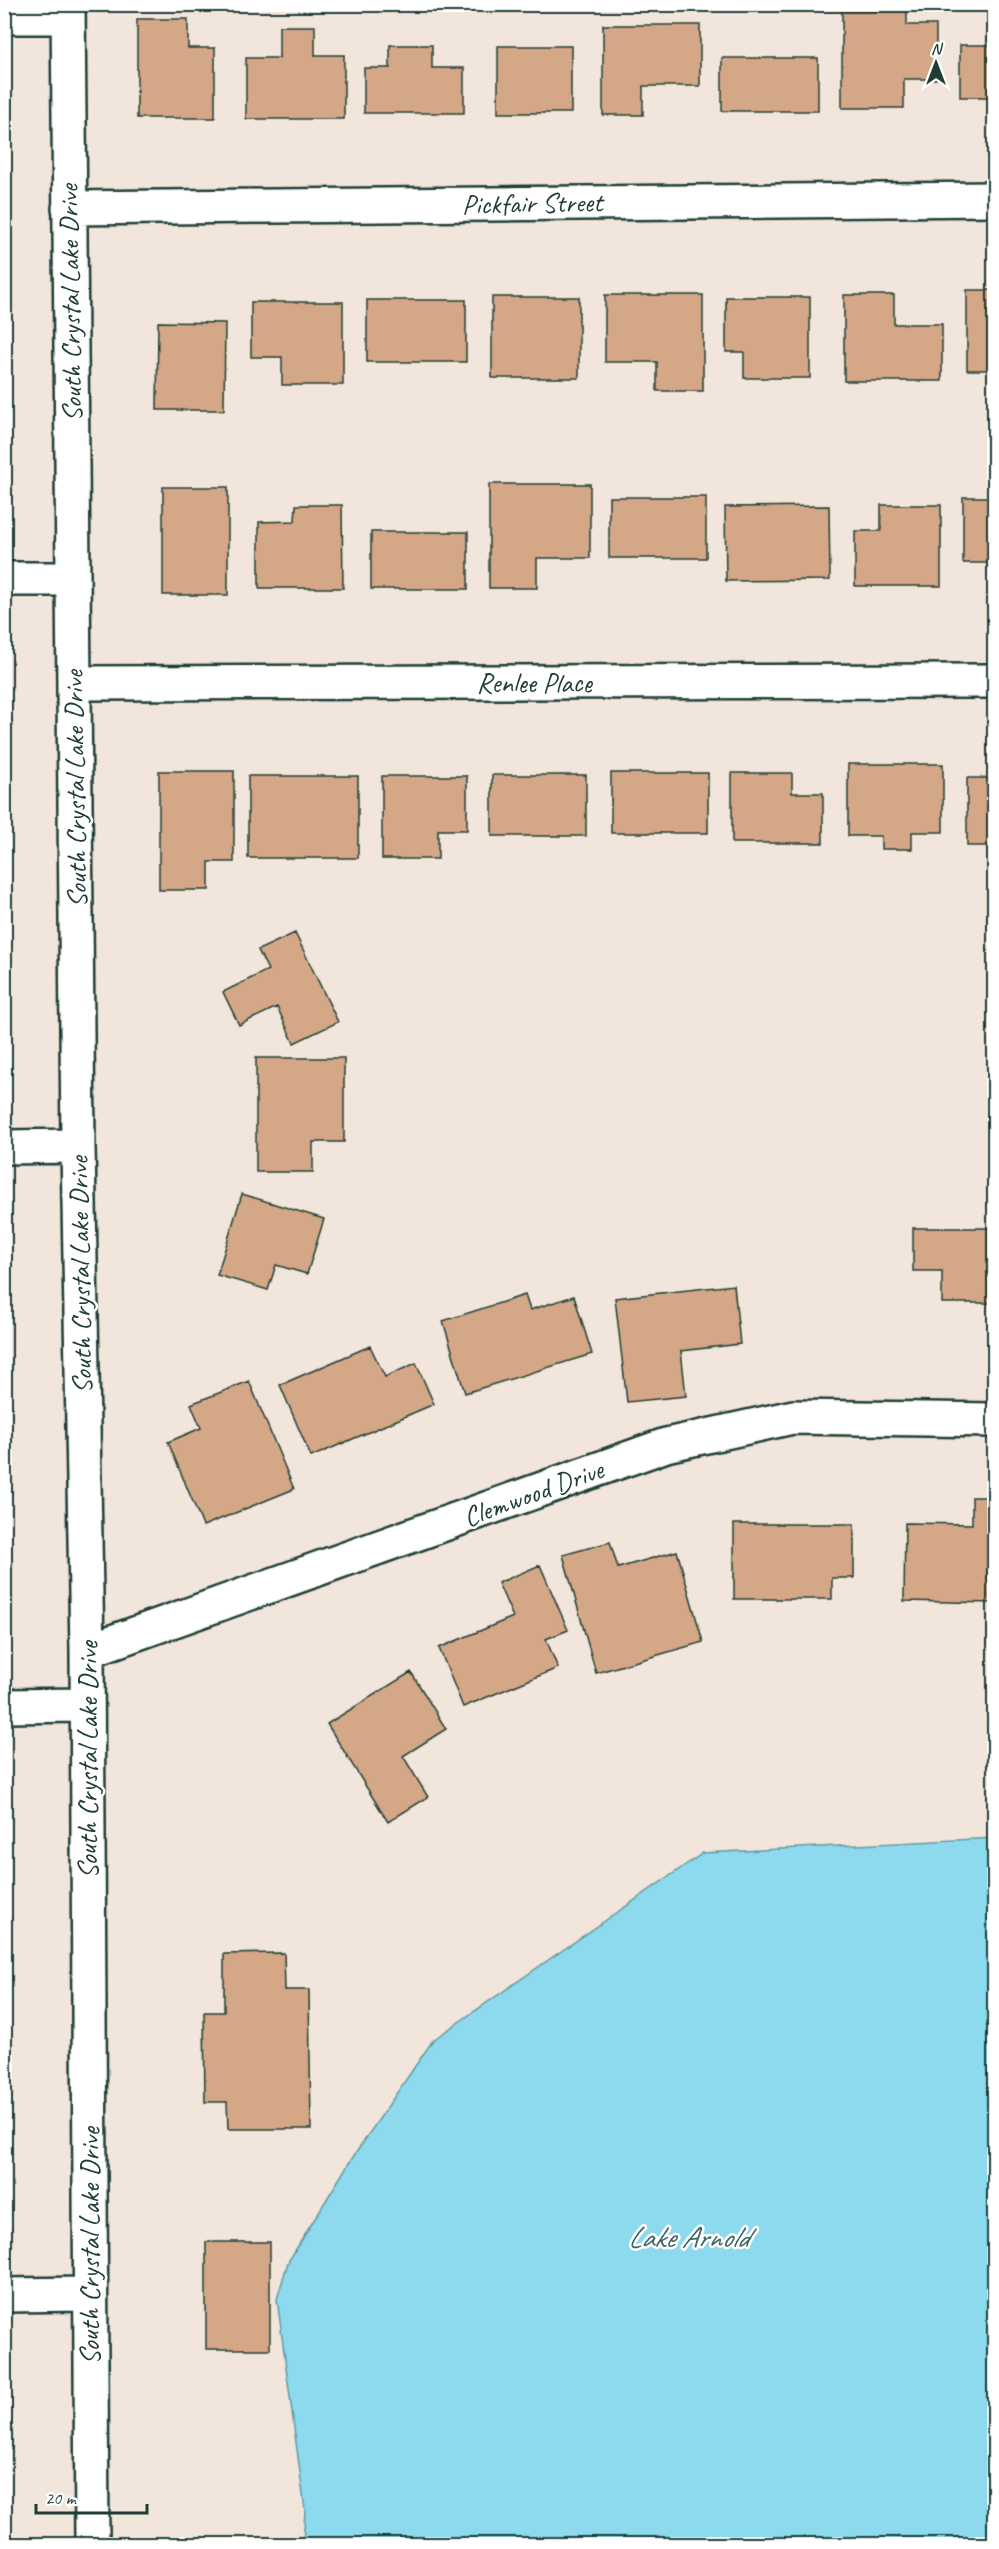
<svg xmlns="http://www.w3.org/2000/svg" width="999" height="2549" viewBox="0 0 999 2549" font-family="Caveat,sans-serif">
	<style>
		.water { fill: #8dd9ed; stroke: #619ba3; stroke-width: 1.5 }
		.building { fill: #d4a786; stroke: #1f3d34; stroke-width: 1.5 }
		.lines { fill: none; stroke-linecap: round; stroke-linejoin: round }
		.minor-casing { stroke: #1f3d34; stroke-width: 38 }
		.minor { stroke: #fff; stroke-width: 33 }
		.labels { text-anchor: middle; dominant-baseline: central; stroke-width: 5; stroke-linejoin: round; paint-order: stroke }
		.street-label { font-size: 28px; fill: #1f3d34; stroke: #fff }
		.water-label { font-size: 30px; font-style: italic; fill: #3a6462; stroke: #fff }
	</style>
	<rect width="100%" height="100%" fill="#f2e5db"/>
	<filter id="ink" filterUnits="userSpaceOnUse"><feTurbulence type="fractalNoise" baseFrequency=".0167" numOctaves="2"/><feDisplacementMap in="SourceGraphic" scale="12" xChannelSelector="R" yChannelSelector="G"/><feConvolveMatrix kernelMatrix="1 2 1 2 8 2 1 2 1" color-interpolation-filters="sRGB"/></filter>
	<g filter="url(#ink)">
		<path class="water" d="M 994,1838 L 994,2544 L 303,2544 L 305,2510 L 277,2299 L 288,2262 L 349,2163 L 433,2040 L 703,1853 Z"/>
		<path class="building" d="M 842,4 L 907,4 L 907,25 L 936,25 L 936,79 L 904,79 L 904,108 L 842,108 Z
			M 137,19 L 188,19 L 188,48 L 215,48 L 215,118 L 137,118 Z
			M 603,25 L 700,25 L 700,86 L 643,86 L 643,115 L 603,115 Z
			M 279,26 L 315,26 L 315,55 L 344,55 L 344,119 L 246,119 L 246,58 L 279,58 Z
			M 390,45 L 432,45 L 432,68 L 464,68 L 464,113 L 364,113 L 364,68 L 390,68 Z
			M 960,45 L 994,45 L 994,97 L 960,97 Z
			M 498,46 L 571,46 L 571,113 L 498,113 Z
			M 722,58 L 818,58 L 818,111 L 722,111 Z
			M 967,290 L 994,290 L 994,370 L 967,370 Z
			M 605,295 L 703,295 L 703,391 L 657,391 L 657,362 L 605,362 Z
			M 844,295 L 894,295 L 894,324 L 942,324 L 942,381 L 844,381 Z
			M 492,297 L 579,297 L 579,378 L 492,378 Z
			M 726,297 L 810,297 L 810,378 L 744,378 L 744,352 L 726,352 Z
			M 367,300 L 466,300 L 466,362 L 367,362 Z
			M 251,302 L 343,302 L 343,385 L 282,385 L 282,357 L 251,357 Z
			M 158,322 L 225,323 L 224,410 L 157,410 Z
			M 489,484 L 590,484 L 590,558 L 537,558 L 537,588 L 489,588 Z
			M 163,487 L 228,487 L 228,595 L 163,595 Z
			M 609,497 L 706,497 L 706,558 L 609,558 Z
			M 963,497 L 994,497 L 994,563 L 963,563 Z
			M 296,505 L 342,505 L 343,588 L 259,588 L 259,522 L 295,521 Z
			M 881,505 L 941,505 L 941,586 L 855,586 L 855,531 L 881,531 Z
			M 829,506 L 830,580 L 726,581 L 725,507 Z
			M 371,532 L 468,532 L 468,589 L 371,589 Z
			M 848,764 L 943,764 L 943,832 L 912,832 L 912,849 L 881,849 L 881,836 L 848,836 Z
			M 159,771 L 234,771 L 234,862 L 209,862 L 209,890 L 159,890 Z
			M 611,773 L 708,773 L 708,833 L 611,833 Z
			M 732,773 L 792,773 L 792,793 L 823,793 L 823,843 L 732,843 Z
			M 492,775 L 586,775 L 586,836 L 492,836 Z
			M 248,776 L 358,776 L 358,858 L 248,858 Z
			M 382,776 L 467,776 L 467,830 L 438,830 L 438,859 L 382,859 Z
			M 967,778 L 994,778 L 994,846 L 967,846 Z
			M 295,933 L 338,1022 L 294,1043 L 277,1007 L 239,1025 L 223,992 L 268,970 L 258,950 Z
			M 256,1058 L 344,1058 L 344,1142 L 313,1142 L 313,1172 L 256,1172 Z
			M 242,1194 L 324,1219 L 307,1274 L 276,1265 L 268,1290 L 217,1275 Z
			M 913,1228 L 994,1228 L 994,1303 L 942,1303 L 942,1271 L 913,1271 Z
			M 734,1285 L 740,1344 L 681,1351 L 686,1396 L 627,1402 L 615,1298 Z
			M 525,1295 L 530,1310 L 574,1296 L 592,1354 L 465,1393 L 443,1321 Z
			M 370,1346 L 385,1377 L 416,1363 L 434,1404 L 311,1457 L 280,1385 Z
			M 249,1381 L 294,1489 L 203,1526 L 168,1442 L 201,1428 L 191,1404 Z
			M 972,1497 L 994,1497 L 994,1603 L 904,1601 L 905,1523 L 972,1524 Z
			M 734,1524 L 854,1524 L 854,1578 L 832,1578 L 832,1599 L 734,1599 Z
			M 610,1542 L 618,1568 L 677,1551 L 703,1642 L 596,1673 L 563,1555 Z
			M 540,1565 L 568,1630 L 546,1639 L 558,1668 L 463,1707 L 439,1648 L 513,1617 L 498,1583 Z
			M 411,1672 L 446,1729 L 403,1756 L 428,1797 L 388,1822 L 327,1724 Z
			M 284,1953 L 285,1990 L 309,1990 L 311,2129 L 228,2129 L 227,2102 L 205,2102 L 204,2012 L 224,2012 L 224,1954 Z
			M 206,2242 L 270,2242 L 270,2349 L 206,2349 Z"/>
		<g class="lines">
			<g class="minor-casing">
				<path id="minor" d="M 68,4 L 78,1146 L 87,1651 L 92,2544
					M 4,17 L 68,17
					M 69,208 L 994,199
					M 4,579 L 72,579
					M 74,683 L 994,681
					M 4,1147 L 78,1146
					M 87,1651 L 666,1445 L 793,1417 L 994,1420
					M 4,1706 L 86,1705
					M 4,2295 L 89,2294"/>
			</g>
			<use href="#minor" class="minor"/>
		</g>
	</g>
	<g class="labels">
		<g class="street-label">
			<text transform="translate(532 203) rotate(-1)">Pickfair Street</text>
			<text transform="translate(70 303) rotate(-91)">South Crystal Lake Drive</text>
			<text x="534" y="682">Renlee Place</text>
			<text transform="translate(75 789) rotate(-91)">South Crystal Lake Drive</text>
			<text transform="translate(80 1275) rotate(-91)">South Crystal Lake Drive</text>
			<text transform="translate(533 1493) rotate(-20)">Clemwood Drive</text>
			<text transform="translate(87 1760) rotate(-90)">South Crystal Lake Drive</text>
			<text transform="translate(89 2246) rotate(-90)">South Crystal Lake Drive</text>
		</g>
		<g class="water-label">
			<text x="688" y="2237">Lake Arnold</text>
		</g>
	</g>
	<rect width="999" height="2549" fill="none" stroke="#fff" stroke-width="24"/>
	<rect x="12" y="12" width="975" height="2525" fill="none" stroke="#1f3d34" stroke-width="2" filter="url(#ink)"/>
	<g transform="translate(936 63)" stroke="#ffffff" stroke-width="4.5" paint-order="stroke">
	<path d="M0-4.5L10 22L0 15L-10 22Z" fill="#1f3d34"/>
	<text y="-9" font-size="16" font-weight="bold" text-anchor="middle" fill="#1f3d34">N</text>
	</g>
	<path d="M36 2504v9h111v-9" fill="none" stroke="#1f3d34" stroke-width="3"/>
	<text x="45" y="2504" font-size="18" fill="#1f3d34" stroke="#ffffff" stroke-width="4.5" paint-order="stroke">20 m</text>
</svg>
